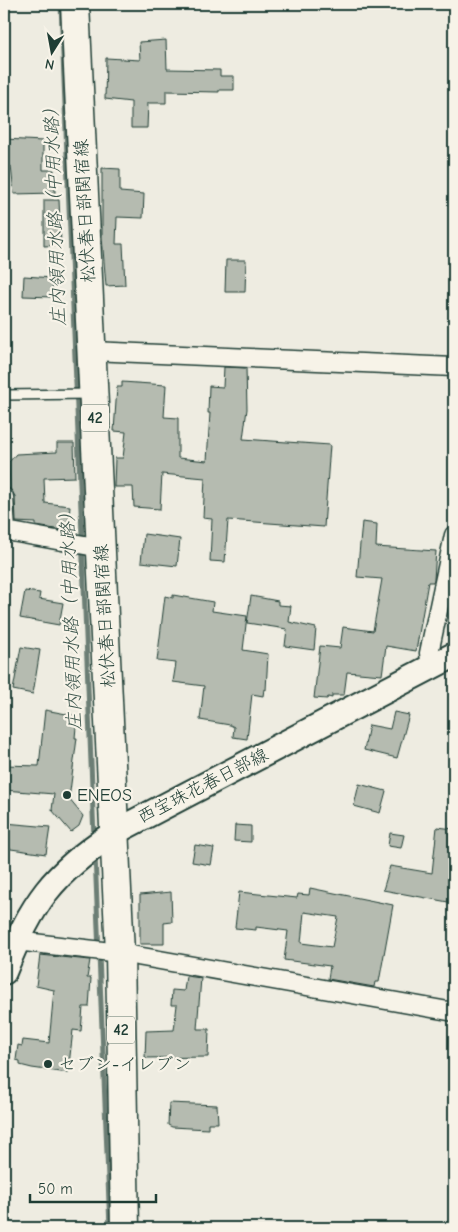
<svg xmlns="http://www.w3.org/2000/svg" width="458" height="1232" viewBox="0 0 458 1232" font-family="'Comic Neue','Klee One',sans-serif">
	<style>
		.lines { fill: none; stroke-linecap: round; stroke-linejoin: round }
		.stream { stroke: #6c7e74; stroke-width: 5 }
		.building { fill: #b5bbb0; stroke: #1f3d34; fill-rule: evenodd }
		.lane-casing { stroke: #1f3d34; stroke-width: 12 }
		.street-casing { stroke: #1f3d34; stroke-width: 21 }
		.secondary-casing { stroke: #1f3d34; stroke-width: 28 }
		.primary-casing { stroke: #1f3d34; stroke-width: 31 }
		.lane { stroke: #f7f3e8; stroke-width: 9 }
		.street { stroke: #f7f3e8; stroke-width: 18 }
		.secondary { stroke: #f7f3e8; stroke-width: 24 }
		.primary { stroke: #f7f3e8; stroke-width: 28 }
		.poi-dot { fill: #1f3d34; stroke: #f7f3e8; stroke-width: 2 }
		.labels { text-anchor: middle; dominant-baseline: central; stroke-width: 4.5; stroke-linejoin: round; paint-order: stroke }
		.shield { fill: #f7f3e8; stroke: #60746a; stroke-width: 1 }
		.shield-label { font-size: 16px; font-weight: bold; fill: #1f3d34 }
		.street-label { font-size: 18px; fill: #1f3d34; stroke: #f7f3e8 }
		.poi-label { font-size: 18px; fill: #1f3d34; stroke: #f7f3e8; text-anchor: start }
		.water-label { font-size: 19px; font-style: italic; fill: #3f584f; stroke: #f7f3e8 }
	</style>
	<rect width="100%" height="100%" fill="#eeece1"/>
	<filter id="ink" filterUnits="userSpaceOnUse"><feTurbulence type="fractalNoise" baseFrequency=".02" numOctaves="2"/><feDisplacementMap in="SourceGraphic" scale="10" xChannelSelector="R" yChannelSelector="G"/><feConvolveMatrix kernelMatrix="1 2 1 2 8 2 1 2 1" color-interpolation-filters="sRGB"/></filter>
	<g filter="url(#ink)">
		<g class="lines">
			<path class="stream" d="M 61,4 L 94,838
				M 95,854 L 110,1228"/>
		</g>
		<path class="building" d="M 166,40 L 167,69 L 220,70 L 220,76 L 234,76 L 234,90 L 219,90 L 219,92 L 166,91 L 166,103 L 148,103 L 147,128 L 131,128 L 131,102 L 105,99 L 106,58 L 140,60 L 139,42 Z
			M 4,139 L 43,141 L 43,170 L 54,170 L 55,193 L 14,194 L 11,166 L 4,166 Z
			M 102,168 L 120,169 L 120,192 L 144,194 L 143,218 L 117,217 L 116,244 L 123,244 L 125,285 L 106,286 L 102,237 Z
			M 44,200 L 59,200 L 61,245 L 44,246 Z
			M 226,260 L 246,260 L 245,292 L 225,292 Z
			M 24,276 L 53,278 L 52,297 L 23,296 Z
			M 224,367 L 246,368 L 247,409 L 243,439 L 330,445 L 324,527 L 228,520 L 225,562 L 210,561 L 212,519 L 203,518 L 205,478 L 162,474 L 160,509 L 134,507 L 133,487 L 114,487 L 115,458 L 123,458 L 126,432 L 114,431 L 117,387 L 122,387 L 122,382 L 166,385 L 164,417 L 178,418 L 178,458 L 207,461 L 210,413 L 208,413 L 209,386 L 223,387 Z
			M 57,443 L 74,443 L 75,477 L 44,478 L 45,503 L 70,506 L 68,531 L 36,526 L 36,523 L 16,522 L 15,496 L 10,489 L 9,462 L 16,454 L 57,452 Z
			M 362,522 L 377,524 L 376,547 L 436,551 L 434,579 L 433,582 L 428,582 L 416,651 L 386,646 L 382,675 L 347,672 L 344,695 L 332,695 L 332,698 L 328,697 L 327,699 L 314,698 L 320,646 L 340,648 L 343,627 L 373,631 L 382,579 L 357,577 Z
			M 144,534 L 180,539 L 177,566 L 141,562 Z
			M 25,591 L 40,593 L 39,599 L 63,603 L 59,625 L 20,618 Z
			M 173,595 L 213,602 L 212,611 L 247,616 L 243,650 L 268,654 L 266,690 L 264,689 L 263,696 L 252,694 L 247,739 L 233,737 L 234,727 L 230,725 L 200,720 L 204,686 L 173,682 L 176,663 L 157,661 L 165,596 L 173,598 Z
			M 251,596 L 278,601 L 278,605 L 291,606 L 289,622 L 316,628 L 314,650 L 285,646 L 287,629 L 247,623 Z
			M 21,647 L 40,650 L 33,694 L 13,690 Z
			M 45,710 L 77,716 L 75,738 L 77,738 L 69,799 L 83,816 L 79,826 L 71,832 L 52,810 L 54,794 L 4,790 L 4,765 L 39,766 Z
			M 394,712 L 409,715 L 397,758 L 364,750 L 369,725 L 390,729 Z
			M 359,784 L 386,791 L 380,813 L 354,806 Z
			M 5,823 L 50,827 L 46,854 L 4,848 Z
			M 235,825 L 251,826 L 251,842 L 234,841 Z
			M 437,827 L 454,829 L 454,890 L 449,889 L 448,902 L 383,890 L 390,866 L 432,873 Z
			M 390,833 L 404,835 L 401,848 L 388,846 Z
			M 195,845 L 214,848 L 211,865 L 192,862 Z
			M 310,888 L 393,905 L 379,982 L 375,982 L 374,987 L 328,979 L 330,966 L 284,960 L 288,931 L 256,927 L 256,930 L 235,928 L 239,892 L 297,898 L 298,894 L 309,895 ZM 304,912 L 338,917 L 332,947 L 301,943 Z
			M 171,892 L 172,922 L 164,923 L 164,944 L 140,944 L 140,895 Z
			M 40,955 L 90,960 L 87,978 L 91,978 L 89,1007 L 83,1007 L 81,1031 L 73,1030 L 68,1073 L 32,1068 L 20,1065 L 20,1061 L 16,1060 L 18,1045 L 22,1046 L 23,1040 L 49,1043 L 54,990 L 36,986 Z
			M 186,976 L 201,978 L 197,1029 L 209,1029 L 208,1057 L 145,1058 L 146,1031 L 174,1030 L 177,1005 L 171,1005 L 172,990 L 184,991 Z
			M 169,1103 L 217,1105 L 218,1123 L 208,1123 L 208,1129 L 172,1127 L 168,1125 Z"/>
		<g class="lines">
			<g class="lane-casing">
				<path id="lane" d="M 4,395 L 92,394"/>
			</g>
			<g class="street-casing">
				<path id="street" d="M 92,351 L 454,367
					M 4,497 L 6,531 L 101,548
					M 431,667 L 429,653 L 454,535
					M 16,941 L 120,953 L 454,1012"/>
			</g>
			<g class="secondary-casing">
				<path id="secondary" d="M 4,972 C 32,902 52,874 115,832 L 454,655"/>
			</g>
			<g class="primary-casing">
				<path id="primary" d="M 75,4 L 120,953 L 125,1228"/>
			</g>
			<use href="#lane" class="lane"/>
			<use href="#street" class="street"/>
			<use href="#secondary" class="secondary"/>
			<use href="#primary" class="primary"/>
		</g>
	</g>
	<g class="poi-dot">
		<circle cx="67" cy="795" r="5"/>
		<circle cx="48" cy="1064" r="5"/>
	</g>
	<g class="labels">
		<g class="shield">
			<rect x="81" y="404.5" width="28" height="27" rx="4"/>
			<rect x="107" y="1016.5" width="28" height="27" rx="4"/>
		</g>
		<g class="shield-label">
			<text x="95" y="418">42</text>
			<text x="121" y="1030">42</text>
		</g>
		<g class="street-label">
			<text transform="translate(85 211) rotate(-93)">松伏春日部関宿線</text>
			<text transform="translate(105 616) rotate(-93)">松伏春日部関宿線</text>
			<text transform="translate(203 786) rotate(-27)">西宝珠花春日部線</text>
		</g>
		<g class="poi-label">
			<text x="77" y="795">ENEOS</text>
			<text x="58" y="1064">セブン-イレブン</text>
		</g>
		<g class="water-label">
			<text transform="translate(55 212) rotate(-92)">庄内領用水路（中用水路）</text>
			<text transform="translate(71 617) rotate(-92)">庄内領用水路（中用水路）</text>
		</g>
	</g>
	<rect width="458" height="1232" fill="none" stroke="#f7f3e8" stroke-width="20"/>
	<rect x="10" y="10" width="438" height="1212" fill="none" stroke="#1f3d34" stroke-width="2" filter="url(#ink)"/>
	<g transform="translate(52 52) rotate(191)" stroke="#f7f3e8" stroke-width="4" paint-order="stroke">
	<path d="M0-4L9 19L0 12L-9 19Z" fill="#1f3d34"/>
	<text y="-8" font-size="14" font-weight="bold" text-anchor="middle" fill="#1f3d34">N</text>
	</g>
	<path d="M30 1194v8h126v-8" fill="none" stroke="#1f3d34" stroke-width="2.5"/>
	<text x="38" y="1194" font-size="15" fill="#1f3d34" stroke="#f7f3e8" stroke-width="4" paint-order="stroke">50 m</text>
</svg>
